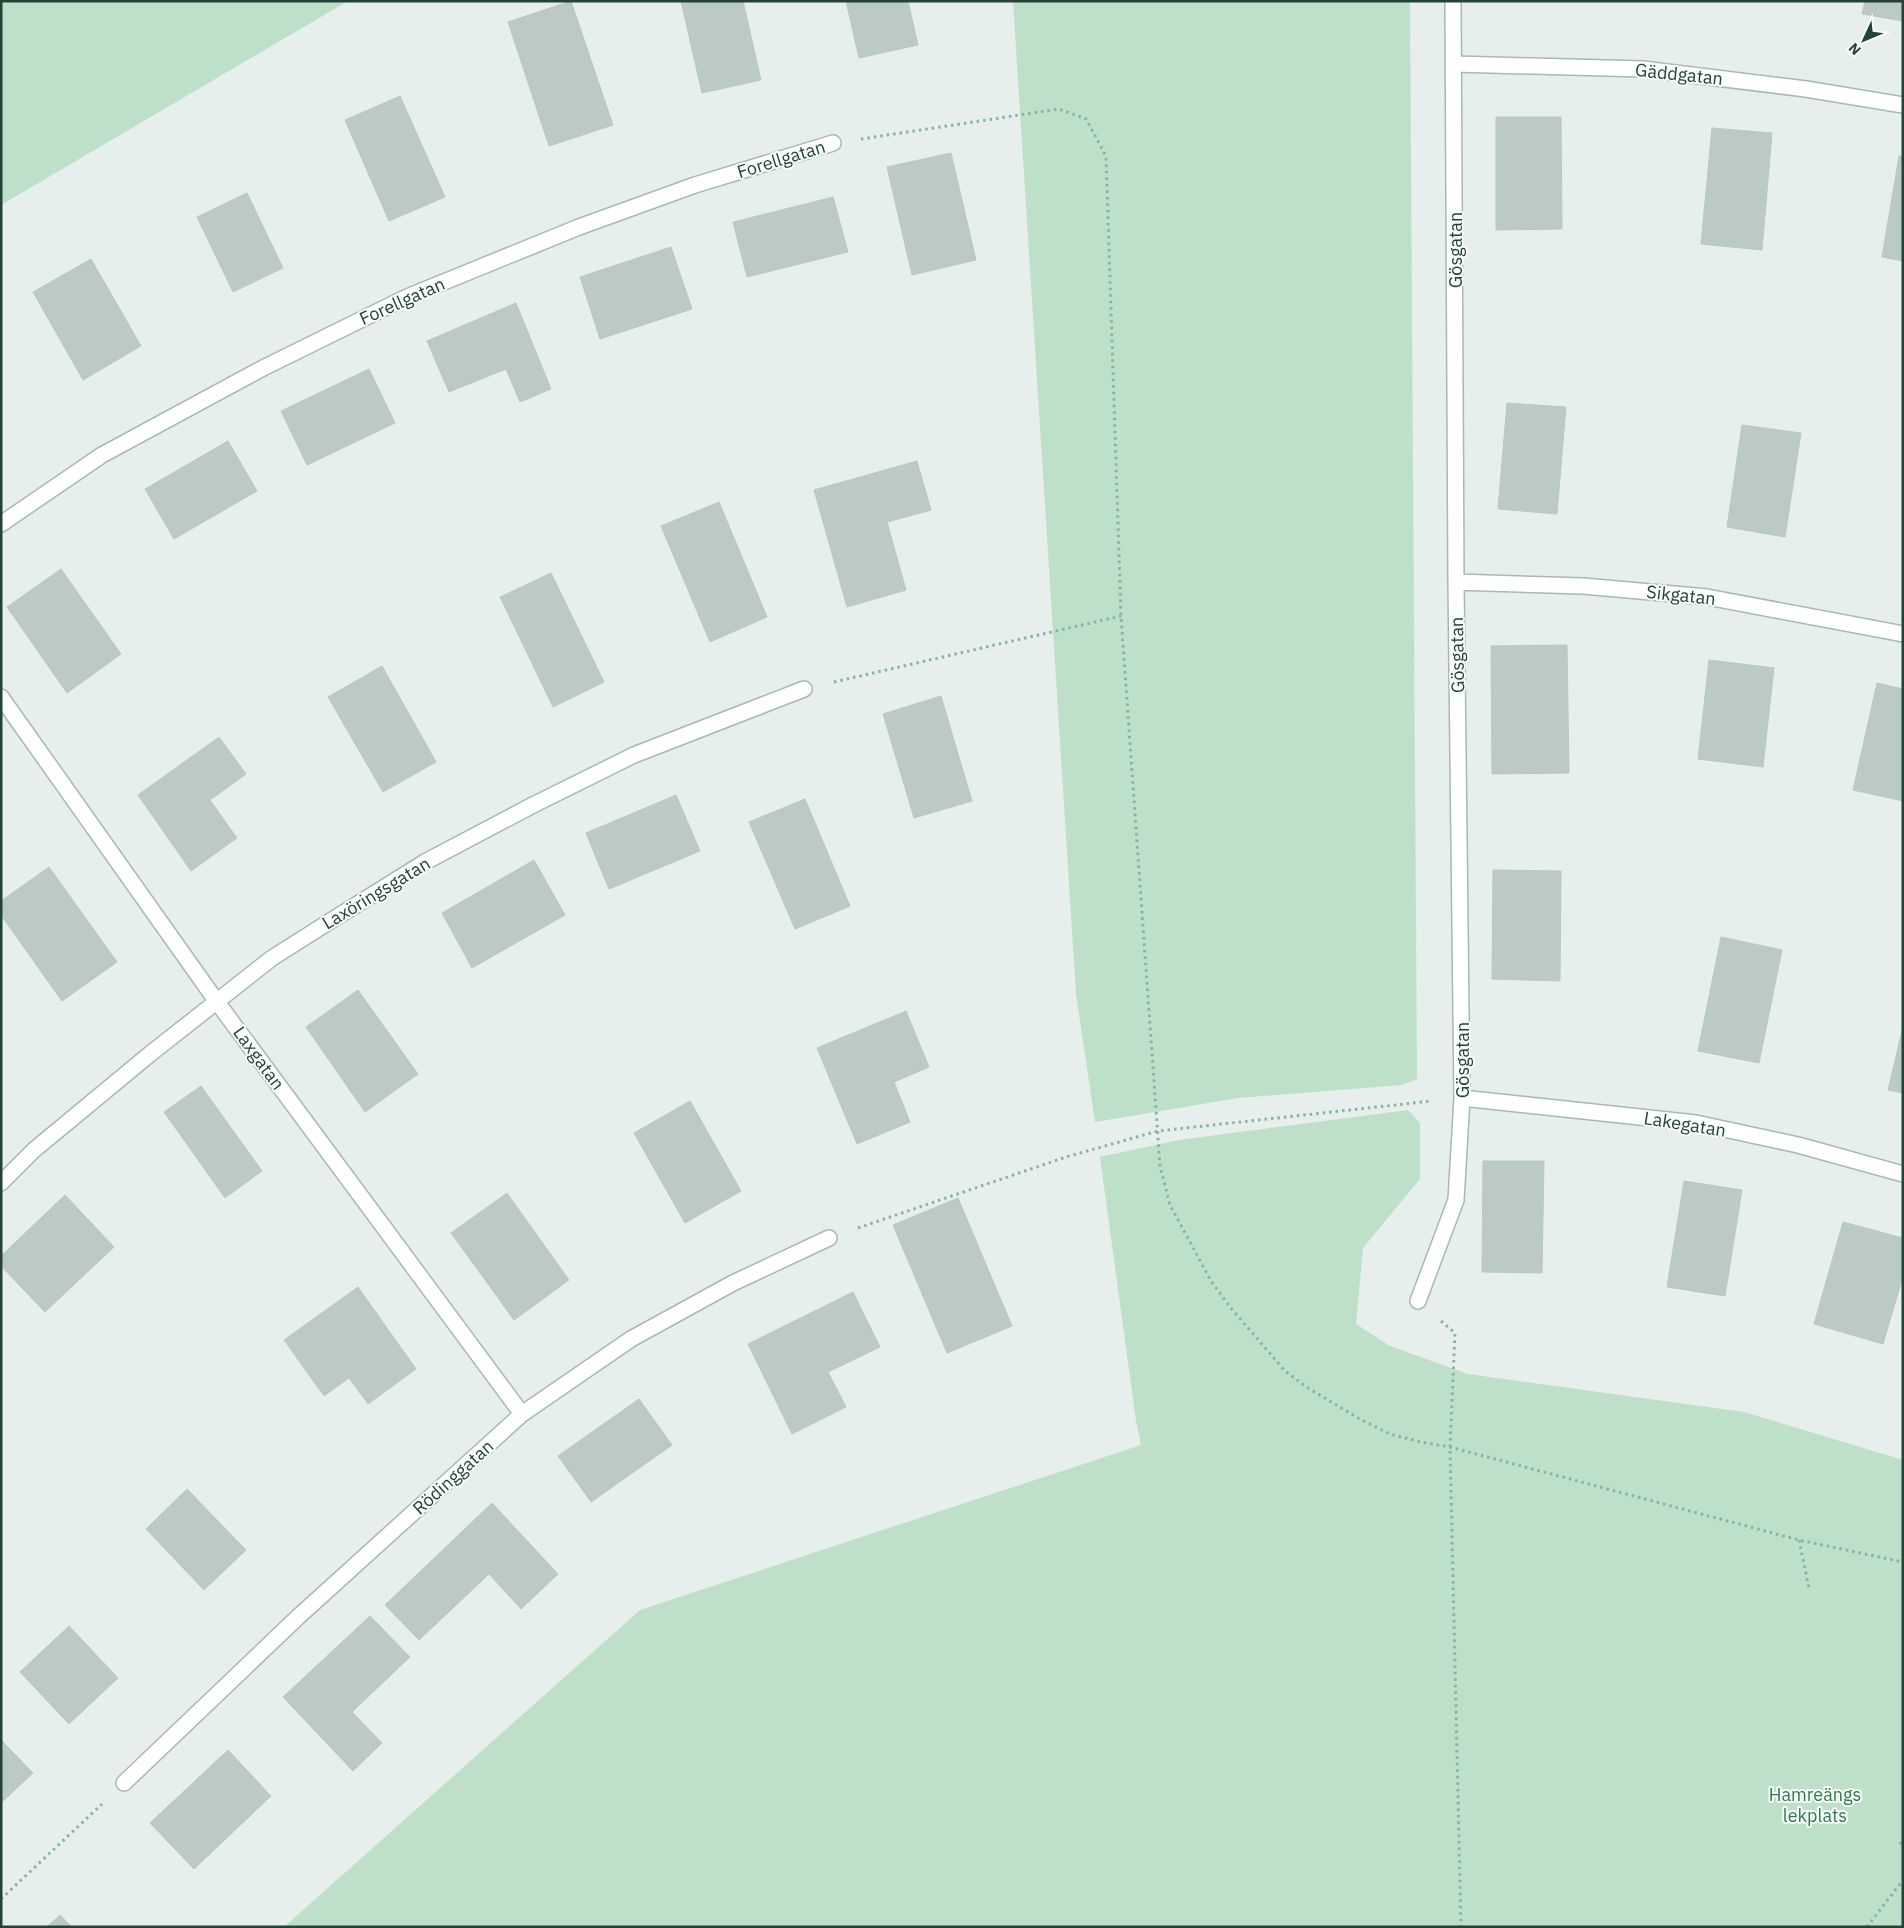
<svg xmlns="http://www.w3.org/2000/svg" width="1904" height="1928" viewBox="0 0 1904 1928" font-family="'IBM Plex Sans',sans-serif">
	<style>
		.green { fill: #bfe0c8 }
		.building { fill: #bbcac4; stroke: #b8c9c2 }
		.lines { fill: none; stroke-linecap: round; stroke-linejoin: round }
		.street-casing { stroke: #a8b8b2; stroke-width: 18 }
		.path { stroke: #86b3a5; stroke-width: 3; stroke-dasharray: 2.5 4; stroke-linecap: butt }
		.street { stroke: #fff; stroke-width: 15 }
		.labels { text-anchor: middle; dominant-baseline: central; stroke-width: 4; stroke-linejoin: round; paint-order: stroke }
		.street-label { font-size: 18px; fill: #24423a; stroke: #f7fbf9 }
		.park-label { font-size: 18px; fill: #2d7a4b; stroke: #f7fbf9 }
	</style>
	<rect width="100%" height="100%" fill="#e6efeb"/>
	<path class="green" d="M 1,1 L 348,1 L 1,205 Z
		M 1013,1 L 1410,1 L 1417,1079 L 1402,1085 L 1238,1098 L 1095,1122 L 1076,994 Z
		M 1408,1110 L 1420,1123 L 1420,1179 L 1363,1248 L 1356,1324 L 1390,1346 L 1468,1374 L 1744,1412 L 1903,1460 L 1903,1927 L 284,1927 L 640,1610 L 1141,1445 L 1136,1421 L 1100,1157 L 1179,1140 Z"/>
	<path class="building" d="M 571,1 L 613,125 L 549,146 L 508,22 Z
		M 681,1 L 743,1 L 761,80 L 702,93 Z
		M 846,1 L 908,1 L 918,45 L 859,58 Z
		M 1865,1 L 1903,1 L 1903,21 L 1862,14 Z
		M 400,96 L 445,197 L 389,221 L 345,120 Z
		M 1496,117 L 1561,117 L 1562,229 L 1496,230 Z
		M 1712,128 L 1772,133 L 1762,250 L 1701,244 Z
		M 951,153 L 976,260 L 912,275 L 887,167 Z
		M 1899,156 L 1903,156 L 1903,261 L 1882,257 Z
		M 247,193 L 283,268 L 233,292 L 197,217 Z
		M 833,197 L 848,252 L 747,277 L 733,222 Z
		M 671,247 L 692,309 L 600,339 L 580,277 Z
		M 91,259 L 141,346 L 83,380 L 33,292 Z
		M 516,303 L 551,389 L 520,402 L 506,369 L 449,392 L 427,341 Z
		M 369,369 L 395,423 L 307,465 L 281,411 Z
		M 1507,403 L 1566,407 L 1557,514 L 1498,509 Z
		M 1742,425 L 1801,433 L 1785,537 L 1727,527 Z
		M 228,441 L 257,491 L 174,539 L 145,489 Z
		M 917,461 L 931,510 L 887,522 L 906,590 L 847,607 L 814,490 Z
		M 719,502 L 767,617 L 710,642 L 661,526 Z
		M 61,569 L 121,654 L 67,693 L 7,607 Z
		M 551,573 L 604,682 L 553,707 L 500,597 Z
		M 1567,645 L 1569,773 L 1492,774 L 1491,646 Z
		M 1709,660 L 1774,668 L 1763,767 L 1698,759 Z
		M 382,666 L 436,762 L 383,792 L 328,697 Z
		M 1877,683 L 1903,689 L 1903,801 L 1853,790 Z
		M 941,696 L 972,801 L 914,818 L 883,714 Z
		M 219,737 L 246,774 L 210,800 L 237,838 L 191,871 L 138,795 Z
		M 676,795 L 700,851 L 609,889 L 586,833 Z
		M 805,799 L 850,906 L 795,929 L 749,822 Z
		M 534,860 L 565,915 L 472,968 L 442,913 Z
		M 49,867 L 117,962 L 62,1001 L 1,915 L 1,901 Z
		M 1493,870 L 1561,871 L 1560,981 L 1492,979 Z
		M 1721,937 L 1782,950 L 1759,1063 L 1698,1051 Z
		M 358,990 L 418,1074 L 365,1112 L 306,1027 Z
		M 906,1011 L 929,1067 L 894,1082 L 910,1122 L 857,1144 L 817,1048 Z
		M 1903,1027 L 1903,1093 L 1888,1090 Z
		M 201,1086 L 262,1171 L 225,1198 L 164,1112 Z
		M 690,1101 L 741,1191 L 685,1223 L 634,1133 Z
		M 1483,1161 L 1544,1161 L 1542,1273 L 1482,1272 Z
		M 1684,1181 L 1742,1190 L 1725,1296 L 1667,1287 Z
		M 507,1193 L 569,1280 L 514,1320 L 451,1233 Z
		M 65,1195 L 114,1247 L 45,1312 L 1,1266 L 1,1256 Z
		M 958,1198 L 1012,1326 L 947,1353 L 893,1225 Z
		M 1843,1222 L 1903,1238 L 1903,1276 L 1883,1344 L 1814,1324 Z
		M 358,1287 L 416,1369 L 368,1404 L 349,1378 L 324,1396 L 284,1340 Z
		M 853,1292 L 880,1347 L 828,1372 L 846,1407 L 792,1434 L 748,1344 Z
		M 639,1399 L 672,1445 L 591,1502 L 558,1456 Z
		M 187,1489 L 246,1550 L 204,1590 L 146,1529 Z
		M 492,1503 L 558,1574 L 521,1609 L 489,1574 L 419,1640 L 385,1605 Z
		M 370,1616 L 410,1657 L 352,1712 L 382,1743 L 353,1771 L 283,1697 Z
		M 69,1626 L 118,1678 L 69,1724 L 20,1672 Z
		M 1,1740 L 33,1773 L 1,1803 Z
		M 228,1750 L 271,1796 L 194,1869 L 150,1823 Z
		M 60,1915 L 72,1927 L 47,1927 Z"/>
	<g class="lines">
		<g class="street-casing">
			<path id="street" d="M 1454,64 L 1643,69 L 1806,89 L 1903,105
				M 1,524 L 102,455 L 263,368 L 407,297 L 579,227 L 695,185 L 833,143
				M 1456,582 L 1583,586 L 1707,597 L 1903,634
				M 1,697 L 217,1002 L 522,1414
				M 1462,1098 L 1696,1123 L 1798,1145 L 1903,1174
				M 1,1183 L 34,1150 L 150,1054 L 272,958 L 332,920 L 425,862 L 533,805 L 634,755 L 804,689
				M 1418,1301 L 1456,1200 L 1462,1098 L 1456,582 L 1453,1
				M 124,1783 L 298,1617 L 522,1414 L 631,1339 L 733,1283 L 829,1238"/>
		</g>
		<path class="path" d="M 861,139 L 1059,109 L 1086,119 L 1106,156 L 1121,616 L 1160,1166 L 1170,1205 L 1211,1281 L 1230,1307 L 1285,1371 L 1308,1388 L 1358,1418 L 1390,1434 L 1421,1442 L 1450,1447 L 1799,1540 L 1903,1562
			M 834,682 L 1121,616
			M 858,1228 L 1066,1157 L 1158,1131 L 1432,1101
			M 1441,1321 L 1455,1333 L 1450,1447 L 1461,1927
			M 1799,1540 L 1809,1588
			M 1900,1842 L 1903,1845
			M 1,1899 L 102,1804
			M 1867,1927 L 1903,1880"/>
		<use href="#street" class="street"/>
	</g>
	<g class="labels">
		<g class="street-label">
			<text transform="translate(1679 74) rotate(6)">Gäddgatan</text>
			<text transform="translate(781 159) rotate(-17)">Forellgatan</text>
			<text transform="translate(1455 250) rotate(-90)">Gösgatan</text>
			<text transform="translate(402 301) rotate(-24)">Forellgatan</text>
			<text transform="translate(1681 595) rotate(6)">Sikgatan</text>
			<text transform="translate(1457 655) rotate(-91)">Gösgatan</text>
			<text transform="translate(376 893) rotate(-31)">Laxöringsgatan</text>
			<text transform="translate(259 1058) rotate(54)">Laxgatan</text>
			<text transform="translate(1462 1060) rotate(-90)">Gösgatan</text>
			<text transform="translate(1685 1124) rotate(9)">Lakegatan</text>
			<text transform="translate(453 1477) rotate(-42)">Rödinggatan</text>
		</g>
		<g class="park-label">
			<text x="1815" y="1794">Hamreängs<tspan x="1815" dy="21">lekplats</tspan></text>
		</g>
	</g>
	<rect width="1904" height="1928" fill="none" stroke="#24423a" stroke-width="5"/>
	<g transform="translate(1864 40) rotate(226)" stroke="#f7fbf9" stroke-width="4" paint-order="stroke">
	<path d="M0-4L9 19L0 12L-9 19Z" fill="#24423a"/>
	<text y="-8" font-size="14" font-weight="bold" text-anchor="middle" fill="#24423a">N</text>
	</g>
</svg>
